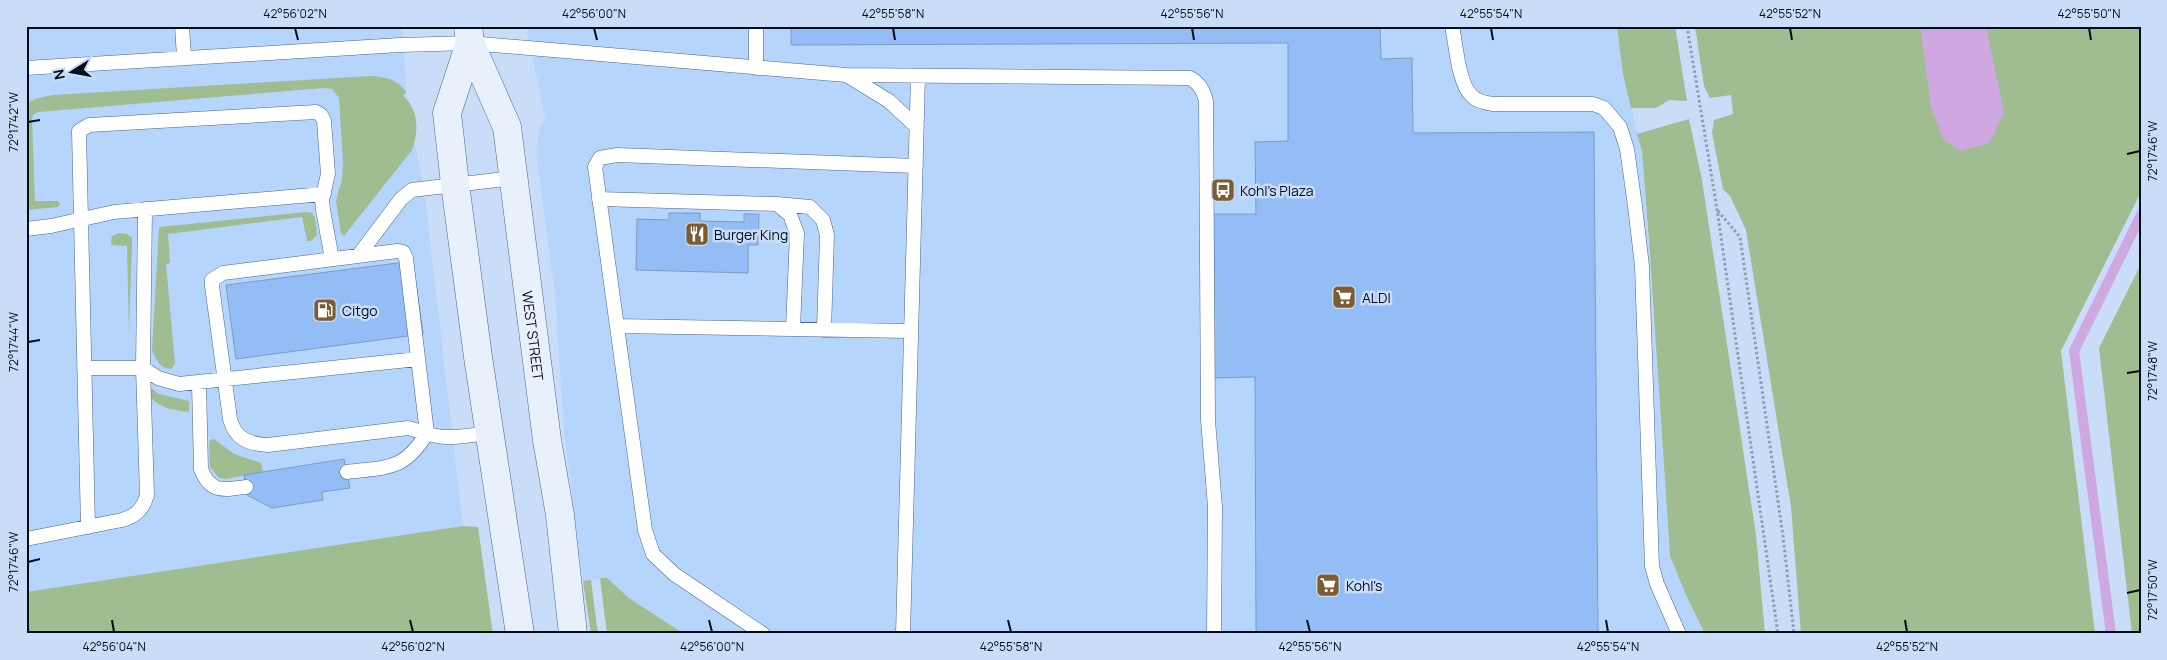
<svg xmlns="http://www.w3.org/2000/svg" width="2167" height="660" viewBox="0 0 2167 660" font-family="Manrope,sans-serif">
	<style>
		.built { fill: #b6d5fd }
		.green { fill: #a0bc91 }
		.water { fill: #cfa8e1 }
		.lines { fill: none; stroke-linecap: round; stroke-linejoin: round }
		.stream { stroke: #cfa8e1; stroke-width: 10 }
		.building { fill: #93bdf4; stroke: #7c9cc6 }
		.lane-casing { stroke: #48668c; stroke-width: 15 }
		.secondary-casing { stroke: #48668c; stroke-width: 29 }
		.path { stroke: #8d9db4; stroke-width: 3; stroke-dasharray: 2.5 2.5; stroke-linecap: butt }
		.lane { stroke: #fff; stroke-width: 14 }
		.secondary { stroke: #e7f0fb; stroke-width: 28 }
		.ticks { fill: none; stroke: #030c1a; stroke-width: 2 }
		.labels { text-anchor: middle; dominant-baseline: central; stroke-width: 5; stroke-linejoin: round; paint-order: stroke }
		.poi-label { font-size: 14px; fill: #030c1a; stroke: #c9ddf8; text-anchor: start }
		.street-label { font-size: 14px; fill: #030c1a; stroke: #c9ddf8 }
		.neatline { fill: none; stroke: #030c1a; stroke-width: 2 }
		.ticks-label { font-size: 12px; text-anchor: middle; fill: #030c1a }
	</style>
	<rect width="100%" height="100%" fill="#c9ddf8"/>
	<path class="built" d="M 26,26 L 402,26 L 408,109 L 424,188 L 463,526 L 26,592 Z
		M 526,26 L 1617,26 L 1623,74 L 1642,151 L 1670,556 L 1686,595 L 1705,634 L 684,634 L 629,598 L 607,578 L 583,581 L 564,432 L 555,294 L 536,152 L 539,131 L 545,118 Z"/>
	<path class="green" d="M 1617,26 L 1675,26 L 1687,101 L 1669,100 L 1656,108 L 1631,108 L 1623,74 Z
		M 1695,26 L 2141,26 L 2141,192 L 2061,351 L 2095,634 L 1801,634 L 1791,507 L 1746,230 L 1730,196 L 1723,189 L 1712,133 L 1714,120 L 1733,114 L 1731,95 L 1710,98 L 1704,86 Z
		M 370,76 C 385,77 398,79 406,92 L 403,96 C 419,109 419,132 412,150 L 344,236 L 341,233 L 336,201 L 342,179 L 343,162 L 339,98 L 332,89 L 323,88 L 38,112 L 33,115 L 32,119 L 35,201 L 58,201 L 60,204 L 58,207 L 26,210 L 26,104 C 39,95 55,95 70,94 Z
		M 1689,119 L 1702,180 L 1756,535 L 1765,634 L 1705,634 L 1686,595 L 1670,556 L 1649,241 L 1642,151 L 1637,134 Z
		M 307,212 L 312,213 L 315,218 L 317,235 L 311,241 L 307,241 L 302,217 L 168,234 L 170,263 L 166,264 L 175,364 L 171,369 C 160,369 157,360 152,351 L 159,227 Z
		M 119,233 L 127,234 L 132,238 L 132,245 L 129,334 L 127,246 L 112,245 L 111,243 L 112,236 Z
		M 2141,264 L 2141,634 L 2132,634 L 2099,348 Z
		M 151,388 L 159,394 L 189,401 L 189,412 C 174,410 162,409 151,398 Z
		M 214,439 L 234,454 L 261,463 L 263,472 L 226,479 L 219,478 L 210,467 L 209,444 L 210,440 Z
		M 463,526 L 478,527 L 493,634 L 26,634 L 26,592 Z
		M 600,578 L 607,578 L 629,598 L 684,634 L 607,634 Z
		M 591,580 L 598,634 L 591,634 L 583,581 Z"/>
	<path class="water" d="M 1920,26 L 1986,26 L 2004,113 L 1989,143 L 1959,151 L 1943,139 L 1931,107 Z"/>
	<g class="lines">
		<path class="stream" d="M 2111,634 L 2074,351 L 2141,215"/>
	</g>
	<path class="building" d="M 791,26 L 1380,26 L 1381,59 L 1412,58 L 1413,133 L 1594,132 L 1598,634 L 1256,634 L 1255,377 L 1211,378 L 1209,214 L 1256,214 L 1255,142 L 1288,141 L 1288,43 L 791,45 Z
		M 669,213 L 700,213 L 700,221 L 744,222 L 744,214 L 759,214 L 758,245 L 748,245 L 748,273 L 636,270 L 637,219 L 669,220 Z
		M 413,261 L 423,334 L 236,359 L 226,285 Z
		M 344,459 L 350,488 L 322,492 L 323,500 L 272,508 L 247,495 L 244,475 Z"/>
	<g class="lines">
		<g class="lane-casing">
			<path id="lane" d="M 182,26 L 184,57
				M 1452,26 C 1456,44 1458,82 1471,95 C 1476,101 1485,103 1493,104 L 1593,104 L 1604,108 L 1620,127 L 1627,149 L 1635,206 L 1642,266 L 1652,566 L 1657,584 L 1679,634
				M 26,68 L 400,45 L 470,43 L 846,75 L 1190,78 C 1200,84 1203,90 1206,101 L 1208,420 L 1215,507 L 1214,634
				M 756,68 L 756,26
				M 848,76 L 889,101 L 917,127
				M 599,199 L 777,204 L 790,215 L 797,233 L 793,329
				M 777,204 L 810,207 L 823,220 L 827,235 L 824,330
				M 26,229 L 51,226 L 114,212 L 324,194
				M 358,256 L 401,199 L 412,190 L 513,178
				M 617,326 L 911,331
				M 84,368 L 143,368 L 158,378 L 179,384 L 418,359
				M 199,384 L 201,469 C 210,493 223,490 246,487
				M 347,472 C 387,467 404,471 427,433 L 406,258 L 403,252 L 397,251 L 223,273 L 212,280 L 212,286 L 230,419 C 235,439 249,444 268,445 L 408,428 C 420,431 433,437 446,437 C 460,438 476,434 490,433
				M 88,527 L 79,131 L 89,125 L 316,112 L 321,115 L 324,121 L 328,174 L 322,200 L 323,210 L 332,259
				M 26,539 L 122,520 C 136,516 143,509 147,495 L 143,368 L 145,209
				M 763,634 L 674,574 L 653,554 L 645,530 L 595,167 L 600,158 L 617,155 L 916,166
				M 903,634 L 918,76"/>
		</g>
		<g class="secondary-casing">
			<g id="secondary">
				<path id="s1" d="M 468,26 L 470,43 L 507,127 L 547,440 L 560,515 L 573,634"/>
				<path d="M 470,43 L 447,113 L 455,184 L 478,357 L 520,634"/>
			</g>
		</g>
		<path class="path" d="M 1687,26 L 1717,209 L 1778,634
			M 1718,211 L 1740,237 L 1783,536 L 1794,634"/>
		<use href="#lane" class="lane"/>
		<use href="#secondary" class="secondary"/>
	</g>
	<path class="ticks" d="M 295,28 L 298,40M 594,28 L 597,40M 893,28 L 895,40M 1192,28 L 1194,40M 1491,28 L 1493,40M 1790,28 L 1792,40M 2089,28 L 2091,40M 28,122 L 40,120M 2127,154 L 2140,151M 28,342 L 40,340M 2127,373 L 2140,371M 28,562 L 40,559M 2127,593 L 2140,590M 112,620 L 114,632M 410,620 L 413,632M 709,620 L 712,632M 1008,620 L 1011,632M 1307,620 L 1310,632M 1606,620 L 1608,632M 1905,620 L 1907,632"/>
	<defs>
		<g id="bus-square" transform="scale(1.25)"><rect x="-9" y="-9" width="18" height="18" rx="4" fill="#7b5d31" stroke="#c9ddf8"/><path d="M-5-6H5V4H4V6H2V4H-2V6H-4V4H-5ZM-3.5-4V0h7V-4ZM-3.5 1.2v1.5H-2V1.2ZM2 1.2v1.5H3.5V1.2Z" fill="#fff"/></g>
		<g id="restaurant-square" transform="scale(1.25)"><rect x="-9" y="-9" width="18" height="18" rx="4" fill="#7b5d31" stroke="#c9ddf8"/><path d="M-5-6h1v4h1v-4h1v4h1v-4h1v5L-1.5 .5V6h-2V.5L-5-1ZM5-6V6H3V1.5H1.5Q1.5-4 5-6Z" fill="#fff"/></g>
		<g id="supermarket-square" transform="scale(1.25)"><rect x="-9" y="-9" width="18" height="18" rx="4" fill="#7b5d31" stroke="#c9ddf8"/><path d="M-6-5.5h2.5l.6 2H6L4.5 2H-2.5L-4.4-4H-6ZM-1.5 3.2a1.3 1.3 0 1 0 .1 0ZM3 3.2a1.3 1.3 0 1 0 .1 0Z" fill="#fff"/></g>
		<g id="fuel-square" transform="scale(1.25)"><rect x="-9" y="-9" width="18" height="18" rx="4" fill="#7b5d31" stroke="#c9ddf8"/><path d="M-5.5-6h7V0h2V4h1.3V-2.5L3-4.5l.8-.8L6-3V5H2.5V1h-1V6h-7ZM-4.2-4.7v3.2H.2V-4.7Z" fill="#fff"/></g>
	</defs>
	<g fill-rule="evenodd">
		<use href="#bus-square" x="1223" y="190"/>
		<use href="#restaurant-square" x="697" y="234"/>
		<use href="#supermarket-square" x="1344" y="297"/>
		<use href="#fuel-square" x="325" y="310"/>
		<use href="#supermarket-square" x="1328" y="585"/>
	</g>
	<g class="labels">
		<g class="poi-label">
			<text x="1240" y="190">Kohl's Plaza</text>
			<text x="714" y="234">Burger King</text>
			<text x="1362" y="297">ALDI</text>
			<text x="342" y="310">Citgo</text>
			<text x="1346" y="585">Kohl's</text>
		</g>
		<g class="street-label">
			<text stroke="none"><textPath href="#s1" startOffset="319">WEST STREET</textPath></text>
		</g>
	</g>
	<rect width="2167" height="660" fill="none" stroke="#c9ddf8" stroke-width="55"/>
	<g transform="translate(72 72) rotate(259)" stroke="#c9ddf8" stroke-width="4" paint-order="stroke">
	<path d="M0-4L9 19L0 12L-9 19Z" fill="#030c1a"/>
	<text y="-8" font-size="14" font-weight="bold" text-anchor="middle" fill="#030c1a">N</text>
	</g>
	<rect x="28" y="28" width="2112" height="604" class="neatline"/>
	<g class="ticks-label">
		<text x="295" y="18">42°56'02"N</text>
		<text x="594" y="18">42°56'00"N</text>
		<text x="893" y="18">42°55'58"N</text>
		<text x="1192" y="18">42°55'56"N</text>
		<text x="1491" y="18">42°55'54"N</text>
		<text x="1790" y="18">42°55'52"N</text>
		<text x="2089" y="18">42°55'50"N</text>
		<text transform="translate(14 122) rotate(-90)" y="4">72°17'42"W</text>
		<text transform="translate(2153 151) rotate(-90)" y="4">72°17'46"W</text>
		<text transform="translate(14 342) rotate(-90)" y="4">72°17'44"W</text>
		<text transform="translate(2153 371) rotate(-90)" y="4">72°17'48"W</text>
		<text transform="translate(14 562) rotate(-90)" y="4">72°17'46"W</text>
		<text transform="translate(2153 590) rotate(-90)" y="4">72°17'50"W</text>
		<text x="114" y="651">42°56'04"N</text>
		<text x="413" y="651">42°56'02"N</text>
		<text x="712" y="651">42°56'00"N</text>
		<text x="1011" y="651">42°55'58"N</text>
		<text x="1310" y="651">42°55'56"N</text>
		<text x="1608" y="651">42°55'54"N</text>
		<text x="1907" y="651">42°55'52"N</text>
	</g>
</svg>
